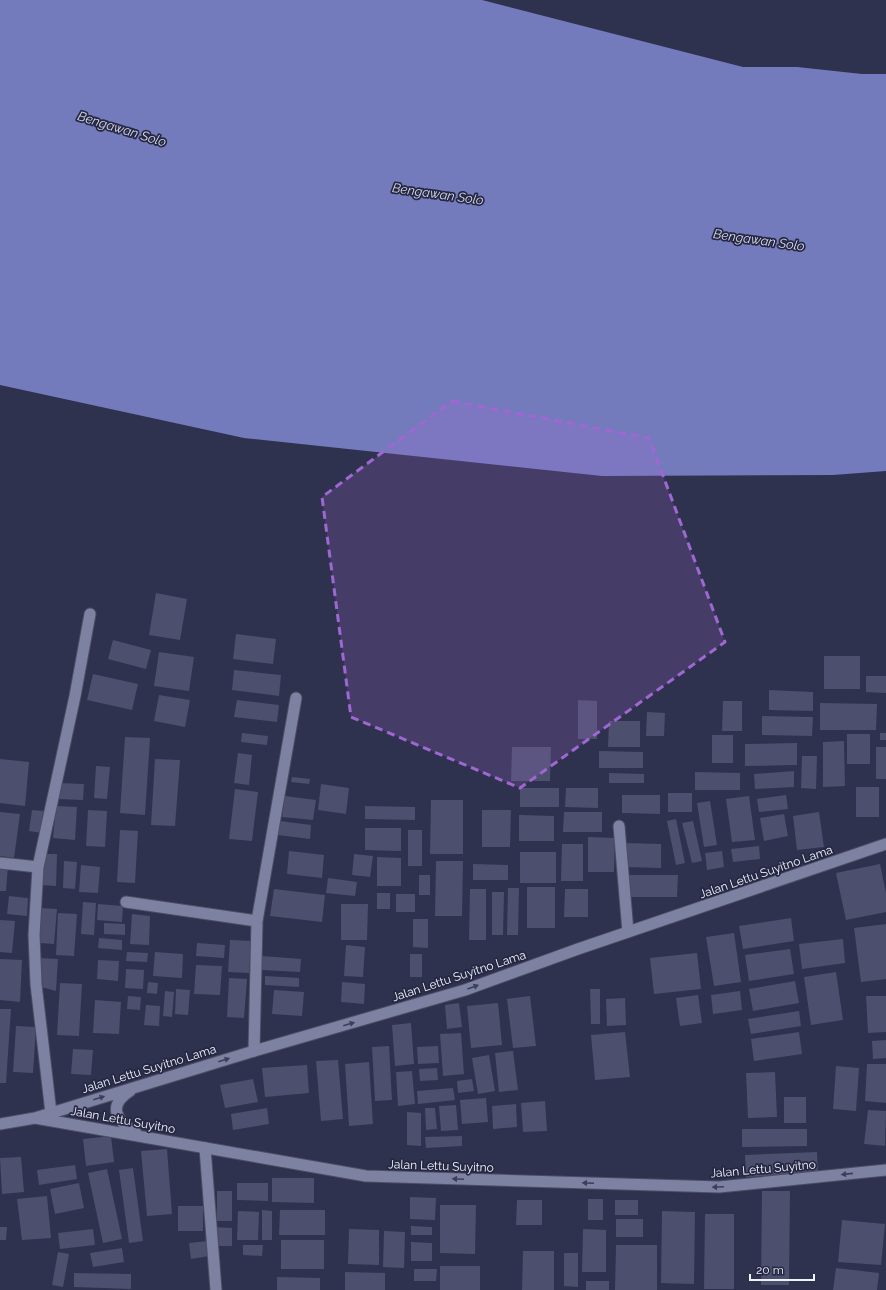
<svg xmlns="http://www.w3.org/2000/svg" width="886" height="1290" viewBox="0 0 886 1290" font-family="Raleway,sans-serif">
	<style>
		.water { fill: #747bbc }
		.building { fill: #4c4f6d }
		.lines { fill: none; stroke-linecap: round; stroke-linejoin: round }
		.minor-casing { stroke: #4c4e63; stroke-width: 13 }
		.secondary-casing { stroke: #4c4e63; stroke-width: 13 }
		.minor { stroke: #7e82a2; stroke-width: 11 }
		.secondary { stroke: #7e82a2; stroke-width: 11 }
		.oneway { fill: #3c3e5b }
		.marked { fill: #9e67d2; fill-opacity: 0.2; stroke: #9e67d2; stroke-width: 3; stroke-dasharray: 8 5; stroke-linejoin: round }
		.labels { text-anchor: middle; dominant-baseline: central; stroke-width: 3.5; stroke-linejoin: round; paint-order: stroke }
		.street-label { font-size: 12px; fill: #f0f2fd; stroke: #262843 }
		.water-label { font-size: 13px; font-style: italic; fill: #d8dbee; stroke: #262843 }
	</style>
	<rect width="100%" height="100%" fill="#2f324e"/>
	<path class="water" d="M 0,0 L 482,0 L 743,67 L 797,67 L 862,74 L 886,74 L 886,471 L 833,475 L 602,476 L 244,438 L 0,385 Z"/>
	<path class="building" d="M 156,593 L 187,599 L 180,640 L 149,635 Z
		M 236,634 L 276,639 L 273,664 L 233,659 Z
		M 113,640 L 151,650 L 146,669 L 108,659 Z
		M 159,652 L 194,657 L 189,691 L 154,686 Z
		M 824,656 L 860,656 L 860,689 L 824,689 Z
		M 234,670 L 281,675 L 279,696 L 232,690 Z
		M 93,674 L 138,684 L 132,710 L 87,700 Z
		M 866,676 L 886,676 L 886,693 L 866,692 Z
		M 769,690 L 813,692 L 813,711 L 769,710 Z
		M 159,695 L 190,700 L 185,727 L 154,721 Z
		M 237,700 L 279,705 L 277,722 L 234,717 Z
		M 578,700 L 597,701 L 597,739 L 578,739 Z
		M 723,701 L 742,701 L 742,731 L 722,731 Z
		M 820,703 L 877,704 L 876,730 L 820,730 Z
		M 647,712 L 665,713 L 664,736 L 646,736 Z
		M 762,716 L 813,717 L 812,736 L 762,735 Z
		M 609,721 L 640,721 L 640,747 L 608,747 Z
		M 242,733 L 268,736 L 267,745 L 241,742 Z
		M 880,733 L 886,733 L 886,740 L 880,740 Z
		M 847,734 L 870,734 L 870,764 L 847,764 Z
		M 712,735 L 733,735 L 733,763 L 712,763 Z
		M 125,737 L 150,738 L 145,815 L 120,813 Z
		M 844,741 L 845,786 L 823,787 L 823,742 Z
		M 797,743 L 797,765 L 745,766 L 745,744 Z
		M 512,747 L 551,747 L 550,781 L 511,781 Z
		M 876,747 L 886,747 L 886,779 L 876,779 Z
		M 599,751 L 643,752 L 643,768 L 599,768 Z
		M 238,753 L 252,755 L 249,785 L 234,783 Z
		M 802,756 L 817,756 L 816,789 L 801,788 Z
		M 0,759 L 29,762 L 25,806 L 0,803 Z
		M 155,759 L 180,760 L 175,826 L 151,825 Z
		M 96,766 L 110,767 L 107,799 L 94,798 Z
		M 794,771 L 794,787 L 755,789 L 754,774 Z
		M 695,772 L 740,773 L 740,790 L 695,790 Z
		M 609,773 L 644,774 L 644,783 L 609,783 Z
		M 292,777 L 310,779 L 309,784 L 291,782 Z
		M 58,783 L 84,784 L 83,800 L 57,799 Z
		M 321,784 L 349,788 L 346,814 L 318,810 Z
		M 856,787 L 879,787 L 879,817 L 856,817 Z
		M 520,788 L 559,788 L 559,807 L 520,807 Z
		M 566,788 L 598,788 L 598,808 L 565,807 Z
		M 235,789 L 258,792 L 252,841 L 229,839 Z
		M 668,793 L 692,793 L 692,812 L 668,812 Z
		M 622,795 L 660,795 L 660,814 L 622,813 Z
		M 786,795 L 788,809 L 759,812 L 757,799 Z
		M 285,796 L 316,800 L 313,820 L 282,817 Z
		M 749,796 L 755,840 L 732,842 L 726,799 Z
		M 431,800 L 463,800 L 463,854 L 430,854 Z
		M 710,801 L 717,845 L 704,847 L 697,803 Z
		M 56,806 L 77,807 L 75,840 L 53,838 Z
		M 365,806 L 415,807 L 415,820 L 365,819 Z
		M 32,810 L 44,811 L 42,833 L 29,831 Z
		M 88,810 L 107,811 L 105,847 L 86,846 Z
		M 482,810 L 511,810 L 510,847 L 482,847 Z
		M 0,812 L 20,814 L 14,858 L 0,856 Z
		M 564,812 L 602,812 L 602,832 L 563,832 Z
		M 819,812 L 824,847 L 797,850 L 793,816 Z
		M 784,814 L 788,836 L 764,841 L 760,818 Z
		M 519,815 L 554,816 L 554,841 L 519,841 Z
		M 676,819 L 685,863 L 676,865 L 667,821 Z
		M 280,821 L 311,825 L 310,839 L 278,835 Z
		M 693,821 L 702,861 L 692,863 L 682,823 Z
		M 365,828 L 401,828 L 401,851 L 365,850 Z
		M 120,830 L 138,831 L 135,883 L 117,882 Z
		M 408,830 L 422,830 L 422,866 L 408,866 Z
		M 588,837 L 615,838 L 614,872 L 588,872 Z
		M 625,843 L 661,844 L 661,868 L 625,867 Z
		M 562,844 L 583,844 L 583,881 L 561,881 Z
		M 759,846 L 760,859 L 733,862 L 731,849 Z
		M 289,851 L 324,855 L 322,878 L 287,874 Z
		M 722,851 L 724,867 L 707,870 L 705,853 Z
		M 520,852 L 556,852 L 556,883 L 520,883 Z
		M 44,854 L 57,854 L 56,886 L 42,885 Z
		M 354,854 L 373,856 L 370,877 L 352,875 Z
		M 377,857 L 401,858 L 401,886 L 377,886 Z
		M 64,861 L 77,862 L 75,889 L 63,888 Z
		M 436,861 L 463,861 L 462,916 L 435,916 Z
		M 473,864 L 508,865 L 508,880 L 473,880 Z
		M 880,864 L 886,893 L 886,912 L 846,920 L 836,873 Z
		M 0,865 L 8,866 L 6,891 L 0,891 Z
		M 81,865 L 100,867 L 98,893 L 79,892 Z
		M 419,875 L 430,875 L 430,895 L 419,895 Z
		M 627,875 L 678,875 L 677,897 L 627,897 Z
		M 328,878 L 357,882 L 355,896 L 326,893 Z
		M 527,887 L 555,887 L 555,928 L 527,928 Z
		M 508,888 L 519,888 L 518,935 L 507,935 Z
		M 274,889 L 325,895 L 322,922 L 270,916 Z
		M 470,889 L 486,889 L 486,940 L 469,940 Z
		M 565,889 L 588,889 L 588,917 L 564,917 Z
		M 492,892 L 504,892 L 503,935 L 492,935 Z
		M 377,893 L 390,893 L 390,909 L 377,909 Z
		M 396,894 L 415,894 L 415,912 L 396,912 Z
		M 9,896 L 28,898 L 27,916 L 7,914 Z
		M 83,902 L 96,903 L 94,935 L 81,934 Z
		M 98,904 L 123,906 L 122,922 L 97,920 Z
		M 341,904 L 368,904 L 367,940 L 341,940 Z
		M 41,908 L 57,909 L 54,944 L 39,943 Z
		M 58,913 L 77,914 L 74,956 L 56,955 Z
		M 132,914 L 150,916 L 149,945 L 130,944 Z
		M 791,918 L 794,941 L 743,949 L 739,926 Z
		M 413,919 L 428,919 L 428,948 L 413,947 Z
		M 0,920 L 15,921 L 12,953 L 0,952 Z
		M 104,923 L 125,924 L 125,935 L 104,934 Z
		M 886,924 L 886,979 L 861,982 L 854,928 Z
		M 734,933 L 741,982 L 714,986 L 706,937 Z
		M 99,938 L 122,940 L 122,950 L 98,948 Z
		M 843,939 L 845,963 L 802,969 L 799,944 Z
		M 230,940 L 251,941 L 249,973 L 228,972 Z
		M 197,943 L 225,945 L 224,958 L 196,956 Z
		M 346,945 L 365,947 L 363,977 L 344,976 Z
		M 790,949 L 794,974 L 749,981 L 745,955 Z
		M 127,952 L 148,953 L 147,962 L 126,961 Z
		M 155,952 L 183,954 L 182,978 L 153,976 Z
		M 697,953 L 701,989 L 654,994 L 650,958 Z
		M 410,954 L 422,954 L 422,977 L 410,977 Z
		M 262,956 L 301,959 L 300,972 L 261,970 Z
		M 39,958 L 58,959 L 56,991 L 41,987 Z
		M 0,959 L 22,960 L 20,1002 L 0,1000 Z
		M 98,960 L 119,961 L 118,981 L 97,979 Z
		M 196,965 L 222,966 L 220,995 L 194,994 Z
		M 126,969 L 144,970 L 143,989 L 125,988 Z
		M 836,972 L 843,1020 L 811,1025 L 804,977 Z
		M 265,976 L 299,978 L 299,987 L 265,985 Z
		M 229,978 L 247,979 L 244,1018 L 227,1017 Z
		M 795,981 L 799,1003 L 753,1011 L 749,989 Z
		M 148,982 L 158,983 L 157,994 L 147,993 Z
		M 342,982 L 365,984 L 364,1004 L 341,1002 Z
		M 60,983 L 82,984 L 79,1036 L 57,1035 Z
		M 176,989 L 190,990 L 188,1015 L 175,1014 Z
		M 590,989 L 600,989 L 600,1024 L 591,1024 Z
		M 274,990 L 304,992 L 302,1016 L 272,1014 Z
		M 165,991 L 174,992 L 172,1017 L 163,1016 Z
		M 740,991 L 742,1010 L 713,1014 L 711,995 Z
		M 698,995 L 702,1023 L 680,1026 L 676,998 Z
		M 128,996 L 141,997 L 140,1010 L 127,1009 Z
		M 530,996 L 536,1046 L 513,1048 L 507,999 Z
		M 866,996 L 886,996 L 886,1032 L 868,1033 Z
		M 625,998 L 626,1025 L 607,1026 L 606,999 Z
		M 95,1000 L 121,1002 L 119,1034 L 93,1033 Z
		M 459,1003 L 462,1027 L 447,1029 L 445,1005 Z
		M 498,1003 L 502,1045 L 471,1048 L 467,1006 Z
		M 146,1005 L 160,1006 L 159,1026 L 144,1025 Z
		M 0,1009 L 11,1009 L 6,1083 L 0,1083 Z
		M 799,1011 L 801,1026 L 751,1034 L 748,1019 Z
		M 411,1023 L 414,1064 L 395,1066 L 392,1025 Z
		M 16,1026 L 36,1027 L 33,1073 L 13,1072 Z
		M 625,1032 L 630,1077 L 595,1080 L 591,1035 Z
		M 799,1032 L 802,1054 L 754,1061 L 751,1039 Z
		M 461,1033 L 464,1074 L 443,1076 L 440,1034 Z
		M 886,1040 L 886,1058 L 873,1059 L 872,1041 Z
		M 389,1046 L 392,1100 L 375,1101 L 372,1047 Z
		M 438,1046 L 439,1063 L 418,1064 L 417,1047 Z
		M 73,1049 L 93,1050 L 91,1075 L 71,1074 Z
		M 513,1051 L 518,1090 L 499,1092 L 495,1053 Z
		M 489,1055 L 495,1091 L 478,1094 L 472,1058 Z
		M 338,1060 L 343,1119 L 321,1121 L 316,1061 Z
		M 369,1062 L 373,1124 L 349,1126 L 345,1064 Z
		M 867,1064 L 886,1064 L 886,1103 L 865,1101 Z
		M 307,1065 L 309,1093 L 265,1097 L 262,1068 Z
		M 836,1066 L 859,1068 L 856,1111 L 833,1109 Z
		M 437,1068 L 438,1080 L 420,1081 L 419,1069 Z
		M 412,1071 L 415,1104 L 398,1106 L 396,1072 Z
		M 775,1072 L 777,1117 L 748,1118 L 746,1073 Z
		M 253,1079 L 258,1102 L 225,1108 L 220,1085 Z
		M 472,1079 L 474,1091 L 458,1093 L 457,1081 Z
		M 453,1088 L 455,1100 L 418,1104 L 417,1091 Z
		M 784,1097 L 806,1097 L 806,1123 L 784,1123 Z
		M 486,1098 L 488,1122 L 462,1124 L 460,1100 Z
		M 545,1101 L 547,1131 L 523,1132 L 521,1103 Z
		M 516,1104 L 517,1127 L 493,1129 L 492,1106 Z
		M 456,1105 L 458,1130 L 441,1131 L 439,1106 Z
		M 267,1108 L 269,1124 L 233,1130 L 231,1114 Z
		M 425,1108 L 435,1108 L 437,1129 L 426,1130 Z
		M 868,1110 L 886,1111 L 885,1146 L 864,1144 Z
		M 407,1112 L 421,1113 L 421,1146 L 407,1145 Z
		M 742,1129 L 807,1129 L 807,1146 L 742,1147 Z
		M 111,1136 L 114,1162 L 86,1166 L 83,1139 Z
		M 462,1136 L 462,1146 L 426,1148 L 425,1137 Z
		M 167,1149 L 172,1214 L 147,1216 L 141,1151 Z
		M 817,1152 L 818,1174 L 746,1177 L 745,1155 Z
		M 21,1157 L 24,1192 L 2,1194 L 0,1158 Z
		M 75,1165 L 77,1179 L 39,1185 L 37,1170 Z
		M 133,1168 L 143,1241 L 129,1243 L 119,1170 Z
		M 107,1169 L 122,1239 L 103,1243 L 88,1173 Z
		M 272,1178 L 314,1178 L 314,1203 L 272,1202 Z
		M 79,1183 L 84,1208 L 55,1214 L 50,1189 Z
		M 237,1183 L 268,1183 L 268,1201 L 237,1200 Z
		M 217,1191 L 232,1191 L 232,1221 L 217,1221 Z
		M 762,1191 L 790,1191 L 789,1285 L 761,1285 Z
		M 47,1196 L 51,1238 L 22,1240 L 17,1199 Z
		M 410,1197 L 436,1198 L 435,1220 L 410,1219 Z
		M 588,1199 L 603,1199 L 603,1220 L 588,1220 Z
		M 517,1200 L 542,1200 L 542,1225 L 516,1225 Z
		M 615,1200 L 638,1200 L 638,1215 L 615,1215 Z
		M 440,1205 L 476,1205 L 475,1254 L 440,1253 Z
		M 178,1206 L 203,1206 L 203,1231 L 178,1231 Z
		M 262,1210 L 272,1211 L 272,1240 L 262,1240 Z
		M 280,1210 L 325,1210 L 325,1235 L 279,1235 Z
		M 238,1211 L 259,1212 L 258,1240 L 237,1240 Z
		M 662,1211 L 695,1212 L 694,1284 L 661,1283 Z
		M 705,1214 L 734,1214 L 734,1289 L 704,1289 Z
		M 616,1219 L 643,1219 L 643,1237 L 616,1237 Z
		M 842,1220 L 885,1224 L 881,1265 L 838,1262 Z
		M 411,1226 L 432,1227 L 432,1235 L 411,1235 Z
		M 0,1227 L 7,1227 L 6,1240 L 0,1240 Z
		M 214,1227 L 232,1228 L 232,1246 L 214,1246 Z
		M 93,1229 L 95,1245 L 60,1249 L 58,1233 Z
		M 349,1229 L 379,1230 L 379,1265 L 348,1264 Z
		M 583,1229 L 606,1230 L 606,1272 L 582,1272 Z
		M 384,1231 L 405,1232 L 404,1268 L 383,1267 Z
		M 281,1240 L 324,1240 L 324,1269 L 281,1269 Z
		M 208,1241 L 209,1256 L 191,1259 L 189,1243 Z
		M 411,1242 L 432,1243 L 432,1261 L 411,1261 Z
		M 243,1245 L 263,1245 L 262,1256 L 243,1255 Z
		M 616,1245 L 657,1245 L 657,1290 L 615,1290 Z
		M 122,1248 L 124,1262 L 93,1267 L 90,1253 Z
		M 523,1251 L 554,1251 L 554,1290 L 522,1290 Z
		M 58,1252 L 69,1254 L 63,1287 L 52,1285 Z
		M 564,1253 L 578,1253 L 578,1287 L 564,1286 Z
		M 440,1266 L 480,1266 L 480,1290 L 440,1290 Z
		M 836,1268 L 879,1273 L 877,1290 L 833,1290 Z
		M 414,1269 L 437,1269 L 436,1281 L 414,1281 Z
		M 345,1272 L 385,1273 L 385,1290 L 345,1290 Z
		M 74,1273 L 131,1274 L 131,1289 L 74,1287 Z
		M 277,1277 L 320,1278 L 320,1290 L 277,1290 Z
		M 586,1281 L 609,1281 L 609,1290 L 586,1290 Z"/>
	<g class="lines">
		<g class="minor-casing">
			<path id="minor" d="M 619,826 L 628,932
				M 0,863 L 38,867
				M 126,902 L 257,921
				M 254,1051 L 257,921 L 296,698
				M 51,1113 L 36,984 L 34,935 L 38,867 L 75,696 L 90,614
				M 205,1148 L 216,1290"/>
		</g>
		<g class="secondary-casing">
			<path id="secondary" d="M 130,1091 C 107,1106 116,1120 136,1133
				M 35,1118 L 254,1051 L 465,990 L 578,949 L 886,844
				M 0,1124 L 35,1118 L 366,1176 L 719,1187 L 886,1170"/>
		</g>
		<use href="#minor" class="minor"/>
		<use href="#secondary" class="secondary"/>
	</g>
	<defs><path id="oneway-solid" d="M-6-.8H1V-3.2L6.5 0L1 3.2V.8H-6Z"/></defs>
	<g class="oneway">
		<use href="#oneway-solid" transform="translate(473 987) rotate(-20)"/>
		<use href="#oneway-solid" transform="translate(349 1024) rotate(-16)"/>
		<use href="#oneway-solid" transform="translate(224 1060) rotate(-17)"/>
		<use href="#oneway-solid" transform="translate(99 1098) rotate(-17)"/>
		<use href="#oneway-solid" transform="translate(847 1174) rotate(174)"/>
		<use href="#oneway-solid" transform="translate(458 1179) rotate(-178)"/>
		<use href="#oneway-solid" transform="translate(588 1183) rotate(-178)"/>
		<use href="#oneway-solid" transform="translate(718 1187) rotate(178)"/>
	</g>
	<path class="marked" d="M 452,401 L 649,438 L 725,642 L 520,788 L 351,717 L 322,497 Z"/>
	<g class="labels">
		<g class="street-label">
			<text transform="translate(766 872) rotate(-19)">Jalan Lettu Suyitno Lama</text>
			<text transform="translate(459 976) rotate(-18)">Jalan Lettu Suyitno Lama</text>
			<text transform="translate(149 1069) rotate(-17)">Jalan Lettu Suyitno Lama</text>
			<text transform="translate(123 1120) rotate(10)">Jalan Lettu Suyitno</text>
			<text transform="translate(441 1166) rotate(2)">Jalan Lettu Suyitno</text>
			<text transform="translate(763 1169) rotate(-5)">Jalan Lettu Suyitno</text>
		</g>
		<g class="water-label">
			<text transform="translate(122 129) rotate(17)">Bengawan Solo</text>
			<text transform="translate(438 194) rotate(8)">Bengawan Solo</text>
			<text transform="translate(759 240) rotate(8)">Bengawan Solo</text>
		</g>
	</g>
	<path d="M750 1274v6h64v-6" fill="none" stroke="#f0f2fd" stroke-width="2"/>
	<text x="756" y="1274" font-size="12" fill="#f0f2fd" stroke="#262843" stroke-width="3" paint-order="stroke">20 m</text>
</svg>
